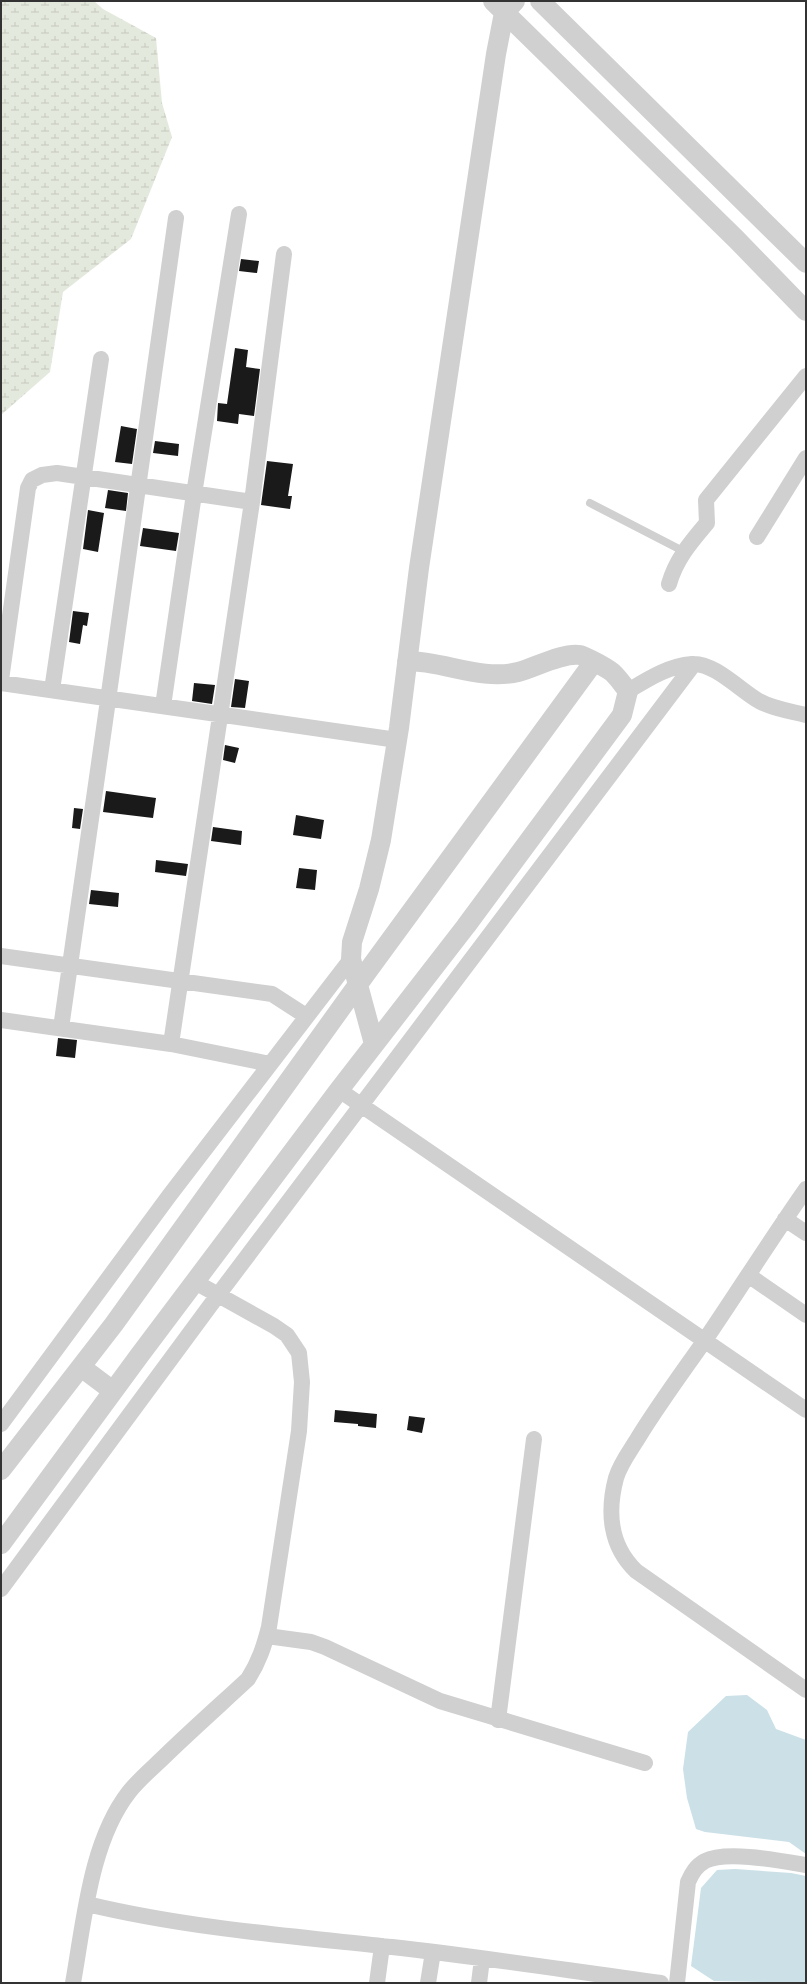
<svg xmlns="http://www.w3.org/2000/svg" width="807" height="1984" viewBox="0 0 807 1984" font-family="Poppins,sans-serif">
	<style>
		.wetland { fill: url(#wetland-marsh) }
		.water { fill: #cbe0e7 }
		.building { fill: #1a1a1a }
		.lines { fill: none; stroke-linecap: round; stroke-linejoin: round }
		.service { stroke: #d0d0d0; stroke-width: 8 }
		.minor { stroke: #d0d0d0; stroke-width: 16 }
		.tertiary { stroke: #d0d0d0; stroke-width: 20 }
	</style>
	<defs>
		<pattern id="wetland-marsh" width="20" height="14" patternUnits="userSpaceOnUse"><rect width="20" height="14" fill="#e4e9dd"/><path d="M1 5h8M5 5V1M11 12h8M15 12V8" fill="none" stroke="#c4c8be"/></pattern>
	</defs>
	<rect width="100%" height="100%" fill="#fff"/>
	<path class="wetland" d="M 1,1 L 94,1 L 103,9 L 156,38 L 162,103 L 172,137 L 131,239 L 63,292 L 50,372 L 1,415 Z"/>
	<path class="water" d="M 747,1695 L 767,1710 L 776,1729 L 806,1740 L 806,1854 L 789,1842 L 705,1832 L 696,1829 L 687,1798 L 683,1769 L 688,1732 L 726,1696 Z
		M 735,1869 L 791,1873 L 806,1876 L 806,1983 L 714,1981 L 691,1966 L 701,1888 L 717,1870 Z"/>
	<path class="building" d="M 241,259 L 259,261 L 257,273 L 239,271 Z
		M 235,348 L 248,350 L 246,367 L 260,369 L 254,416 L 239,414 L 238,424 L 217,421 L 218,403 L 227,404 Z
		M 121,426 L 137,429 L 132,464 L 115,462 Z
		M 155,441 L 179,444 L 178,456 L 153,453 Z
		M 267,461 L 293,464 L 288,496 L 292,496 L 290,509 L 261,505 Z
		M 108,490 L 128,493 L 126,511 L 105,508 Z
		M 88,510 L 104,513 L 98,552 L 83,549 Z
		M 143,528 L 179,533 L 176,551 L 140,546 Z
		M 73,611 L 89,613 L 87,626 L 83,625 L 80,644 L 69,642 Z
		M 235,679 L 249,681 L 245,708 L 231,707 Z
		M 194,683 L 215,685 L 212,704 L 192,701 Z
		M 225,745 L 239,748 L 235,763 L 223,760 Z
		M 106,791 L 156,798 L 153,818 L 103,812 Z
		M 74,808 L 83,809 L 80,829 L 72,828 Z
		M 296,815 L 324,820 L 321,839 L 293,835 Z
		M 213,827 L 242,831 L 241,845 L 211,841 Z
		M 156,860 L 188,864 L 186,876 L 155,872 Z
		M 299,868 L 317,870 L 315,890 L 296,888 Z
		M 91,890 L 119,893 L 118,907 L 89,904 Z
		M 58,1038 L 77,1040 L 75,1058 L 56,1056 Z
		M 335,1410 L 377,1414 L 376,1428 L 358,1426 L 358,1424 L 334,1422 Z
		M 409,1416 L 425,1418 L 422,1433 L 407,1430 Z"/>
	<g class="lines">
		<path class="service" d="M 590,503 L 683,551"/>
		<path class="minor" d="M 757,537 L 806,458
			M 669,584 C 676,559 691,542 707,523 L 706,500 L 806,376
			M 1,680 L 28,488 L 32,480 L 42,475 L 57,473 L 252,502
			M 1,683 L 397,740
			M 52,690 L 101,359
			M 628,691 C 648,679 668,666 692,664 C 714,662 742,692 759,701 C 773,709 790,711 806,715
			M 163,706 L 194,494 L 239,214
			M 1,956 L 272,994 L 306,1016
			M 1,1020 L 171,1044 L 270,1064
			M 61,1028 C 99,758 140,488 176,218
			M 171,1044 L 252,502 L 284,254
			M 339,1090 L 806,1410
			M 806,1189 C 771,1239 739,1290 705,1340 C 682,1373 659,1404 638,1438 C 630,1451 620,1464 616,1478 C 607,1512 610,1546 636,1571 L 806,1690
			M 785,1219 L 806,1233
			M 748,1275 L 806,1315
			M 1,1424 L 169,1196 L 351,959
			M 1,1589 L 218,1295 L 694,664
			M 267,1636 L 311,1642 L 325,1647 L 440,1701 L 645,1763
			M 498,1720 L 534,1439
			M 87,1904 C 187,1928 290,1936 392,1947 C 482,1957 571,1971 661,1983
			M 73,1983 C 84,1922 90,1842 129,1792 C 140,1778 155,1766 168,1753 C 194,1728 221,1704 248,1679 C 259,1662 264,1646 269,1627 L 299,1431 L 302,1382 L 299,1353 L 287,1335 L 274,1326 L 195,1282
			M 377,1983 L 382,1946
			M 428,1983 L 433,1952
			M 479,1983 L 482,1959
			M 677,1983 L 688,1882 C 692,1873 696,1866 705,1861 C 726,1850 782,1861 806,1865"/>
		<path class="tertiary" d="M 493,1 L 736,239 L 806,311
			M 540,1 L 806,263
			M 374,1044 L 351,959 L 352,942 L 369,889 L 381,840 L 399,728 L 419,568 L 496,54 L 504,13 L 515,1
			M 81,1367 L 113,1391
			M 1,1470 L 114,1324 L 367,972 L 593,663
			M 1,1544 L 139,1356 L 339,1090 L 466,926 L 622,715 L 628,691 C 623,685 619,679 614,674 C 611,670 585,656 580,655 C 563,652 534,668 518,672 C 481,681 444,661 407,661"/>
	</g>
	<rect width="807" height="1984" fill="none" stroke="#333333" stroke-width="4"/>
</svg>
